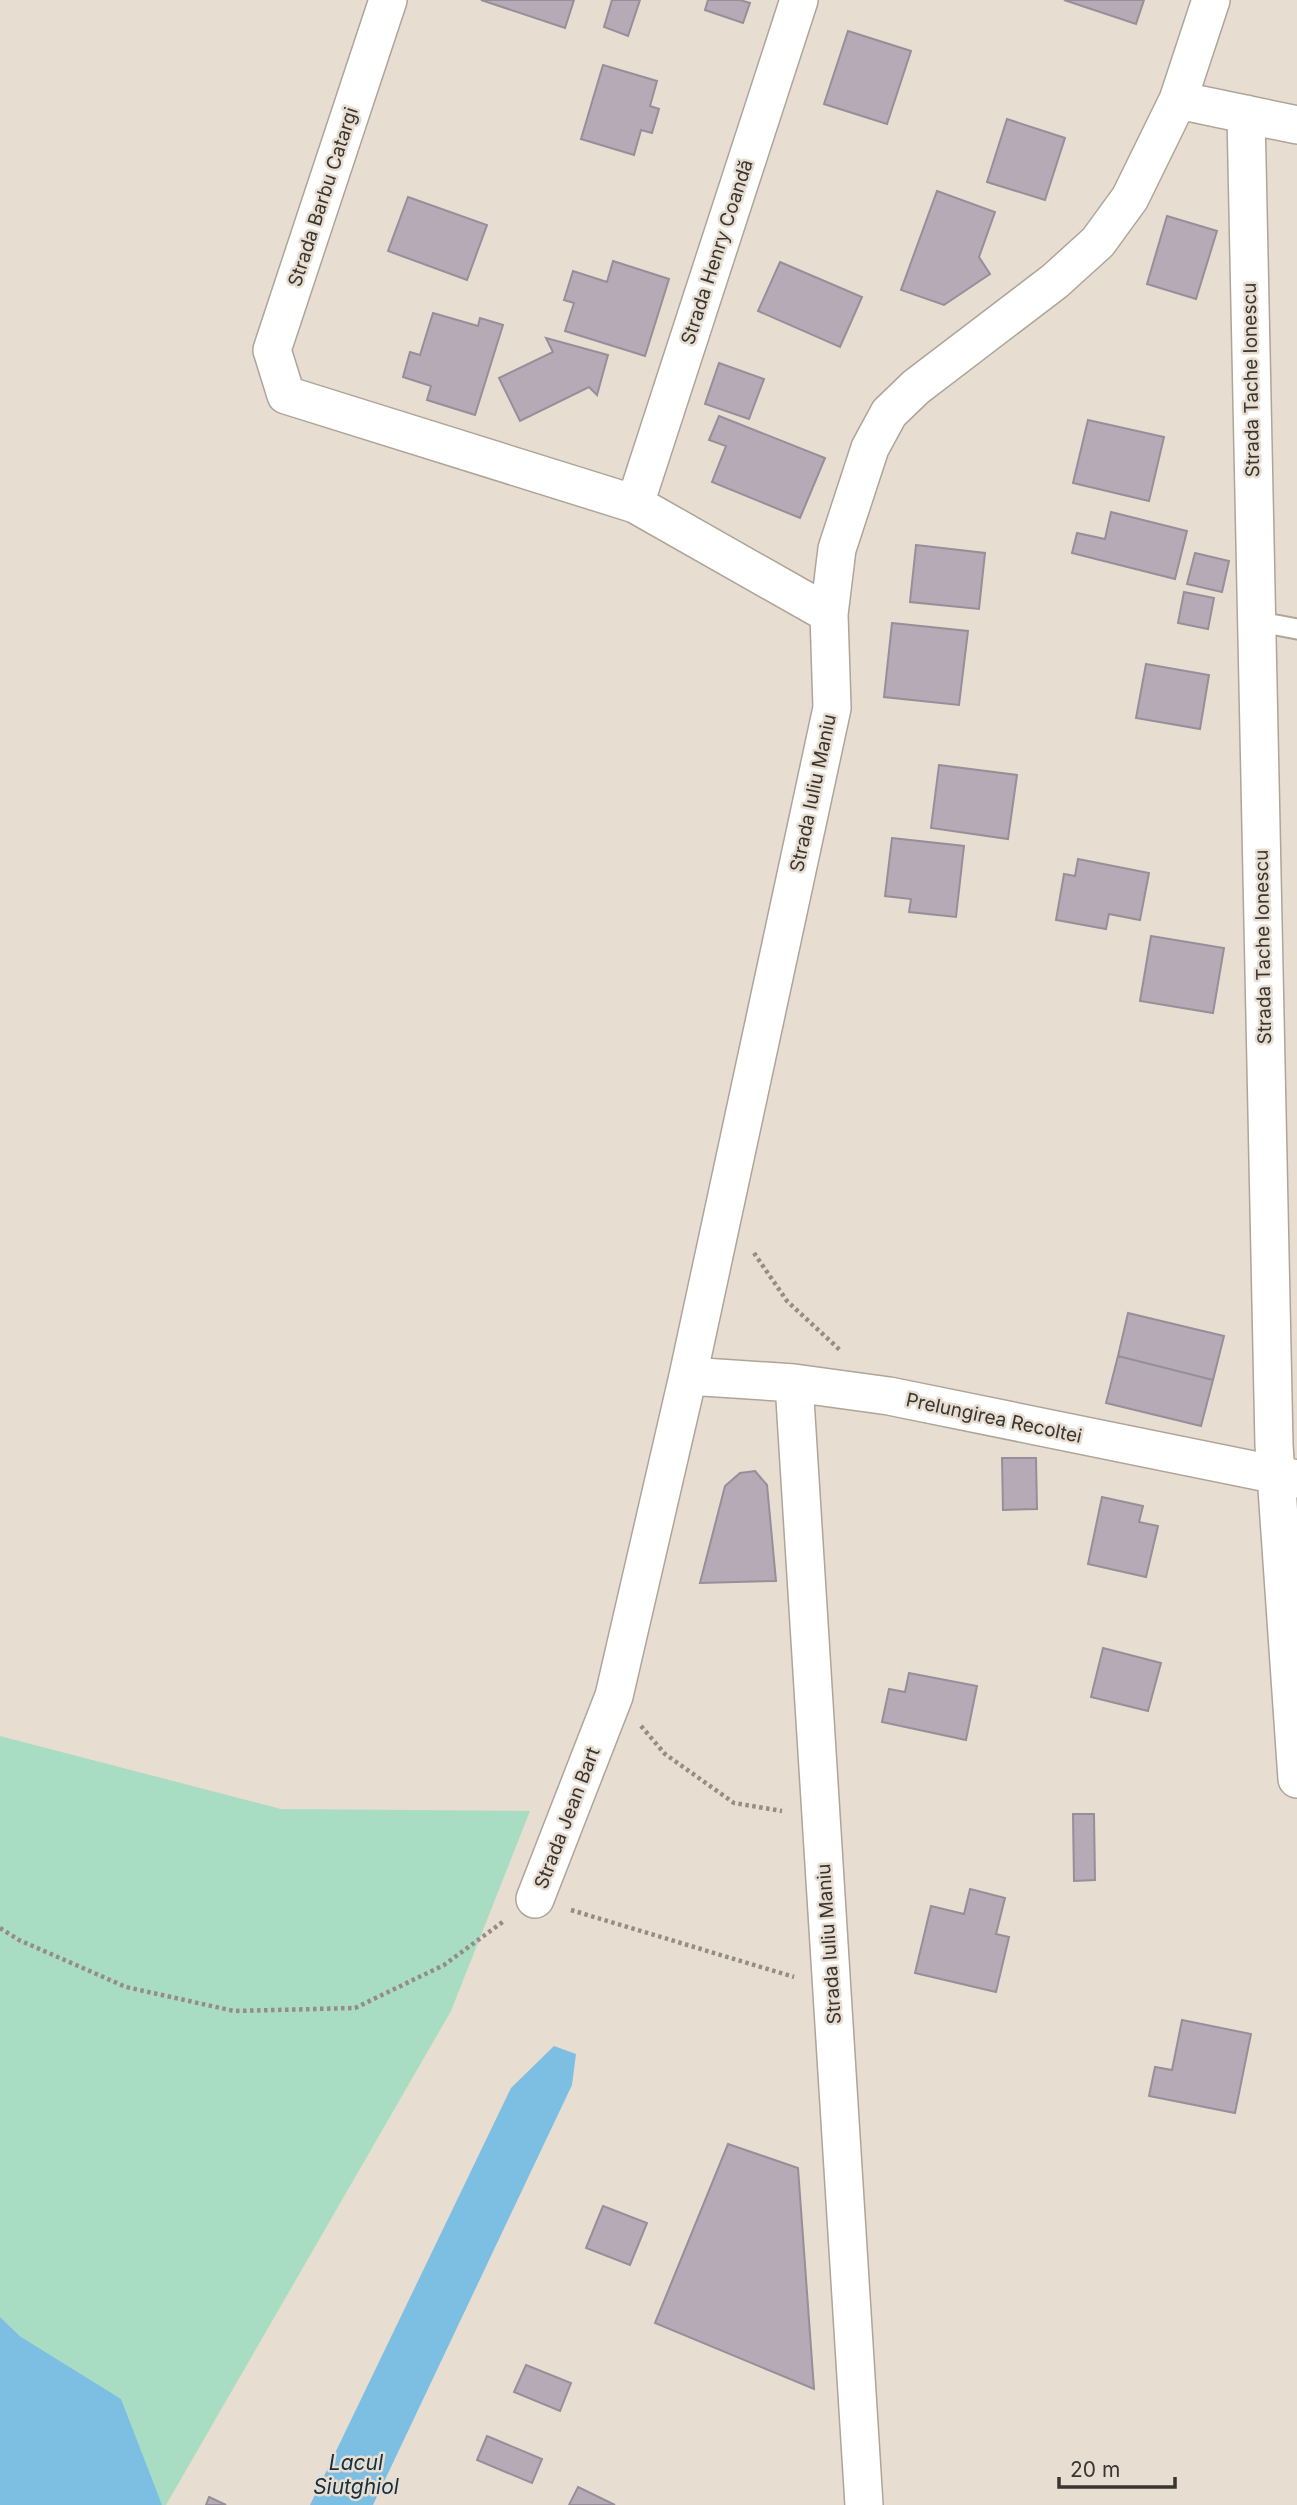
<svg xmlns="http://www.w3.org/2000/svg" width="1297" height="2505" viewBox="0 0 1297 2505" font-family="Inter,sans-serif">
	<style>
		.green { fill: #a8ddc4 }
		.water { fill: #7dbee3 }
		.building { fill: #b5aab6; stroke: #988e9a; stroke-width: 2 }
		.lines { fill: none; stroke-linecap: round; stroke-linejoin: round }
		.lane-casing { stroke: #afa498; stroke-width: 23 }
		.street-casing { stroke: #afa498; stroke-width: 40 }
		.path { stroke: #958d84; stroke-width: 4.5; stroke-dasharray: 3.5 3.5; stroke-linecap: butt }
		.lane { stroke: #fff; stroke-width: 19 }
		.street { stroke: #fff; stroke-width: 37 }
		.labels { text-anchor: middle; dominant-baseline: central; stroke-width: 5; stroke-linejoin: round; paint-order: stroke }
		.street-label { font-size: 19px; fill: #3a3530; stroke: #e8ddd1 }
		.water-label { font-size: 21px; font-style: italic; fill: #123040; stroke: #e8ddd1 }
	</style>
	<rect width="100%" height="100%" fill="#e8ddd1"/>
	<path class="green" d="M 0,1736 L 281,1809 L 530,1811 L 451,2011 L 166,2505 L 162,2505 L 21,2337 L 0,2317 Z"/>
	<path class="water" d="M 554,2046 L 576,2054 L 572,2085 L 373,2505 L 310,2505 L 511,2088 Z
		M 0,2317 L 21,2337 L 121,2399 L 162,2505 L 0,2505 Z"/>
	<path class="building" d="M 481,0 L 574,0 L 565,28 Z
		M 612,0 L 640,0 L 628,36 L 604,27 Z
		M 708,0 L 740,0 L 750,3 L 743,23 L 705,10 Z
		M 1064,0 L 1144,0 L 1136,24 Z
		M 848,31 L 911,51 L 887,124 L 824,104 Z
		M 603,65 L 657,81 L 650,106 L 659,109 L 652,133 L 641,130 L 634,155 L 581,139 Z
		M 1007,119 L 1065,138 L 1045,200 L 987,182 Z
		M 937,191 L 995,212 L 979,257 L 990,274 L 944,305 L 901,290 Z
		M 408,197 L 487,225 L 467,280 L 388,251 Z
		M 1167,216 L 1217,231 L 1196,299 L 1147,284 Z
		M 613,261 L 669,279 L 645,356 L 565,331 L 574,303 L 564,300 L 573,271 L 607,282 Z
		M 780,262 L 862,297 L 840,347 L 758,311 Z
		M 433,313 L 478,326 L 480,318 L 503,325 L 475,415 L 427,400 L 431,386 L 403,377 L 410,352 L 420,355 Z
		M 546,338 L 608,355 L 597,395 L 589,387 L 520,421 L 499,378 L 553,352 Z
		M 719,363 L 764,379 L 749,419 L 705,404 Z
		M 719,416 L 825,458 L 800,518 L 712,482 L 726,446 L 709,440 Z
		M 1088,420 L 1164,437 L 1149,501 L 1073,483 Z
		M 1111,512 L 1187,531 L 1175,579 L 1072,553 L 1077,533 L 1105,539 Z
		M 916,545 L 985,553 L 979,609 L 910,602 Z
		M 1195,553 L 1229,561 L 1222,592 L 1187,584 Z
		M 1184,592 L 1214,598 L 1208,629 L 1178,623 Z
		M 892,623 L 968,631 L 959,705 L 884,697 Z
		M 1146,664 L 1209,675 L 1200,729 L 1136,718 Z
		M 939,765 L 1017,775 L 1008,839 L 931,828 Z
		M 892,838 L 964,846 L 956,917 L 909,912 L 911,899 L 885,896 Z
		M 1078,859 L 1149,873 L 1140,920 L 1109,914 L 1106,929 L 1056,920 L 1064,874 L 1075,876 Z
		M 1151,936 L 1224,948 L 1213,1013 L 1140,1001 Z
		M 1128,1313 L 1224,1336 L 1213,1380 L 1118,1356 Z
		M 1118,1356 L 1213,1380 L 1201,1426 L 1106,1403 Z
		M 1002,1458 L 1036,1458 L 1037,1509 L 1003,1510 Z
		M 755,1471 L 767,1485 L 776,1581 L 700,1583 L 725,1486 L 740,1473 Z
		M 1102,1497 L 1143,1506 L 1139,1522 L 1158,1526 L 1146,1577 L 1088,1564 Z
		M 1103,1648 L 1161,1663 L 1148,1711 L 1091,1697 Z
		M 909,1673 L 977,1686 L 966,1740 L 882,1722 L 889,1689 L 905,1692 Z
		M 1073,1814 L 1094,1814 L 1095,1880 L 1074,1881 Z
		M 970,1889 L 1005,1898 L 996,1934 L 1009,1937 L 996,1992 L 915,1973 L 931,1906 L 964,1914 Z
		M 1182,2020 L 1251,2034 L 1235,2113 L 1149,2096 L 1155,2067 L 1172,2070 Z
		M 728,2144 L 798,2168 L 814,2389 L 655,2323 Z
		M 603,2206 L 647,2223 L 630,2265 L 586,2248 Z
		M 526,2365 L 571,2383 L 560,2411 L 514,2392 Z
		M 487,2436 L 542,2459 L 532,2483 L 477,2460 Z
		M 578,2487 L 615,2505 L 569,2505 Z
		M 209,2497 L 226,2505 L 206,2505 Z"/>
	<g class="lines">
		<g class="lane-casing">
			<path id="lane" d="M 1255,621 L 1297,629"/>
		</g>
		<g class="street-casing">
			<path id="street" d="M 388,0 L 272,350 L 286,395 L 635,504 L 829,614
				M 1178,100 L 1297,125
				M 1246,114 L 1274,1445 L 1297,1779
				M 635,504 L 799,0
				M 688,1376 L 794,1383 L 889,1396 L 1297,1479
				M 794,1383 L 864,2505
				M 535,1899 L 614,1696 L 688,1376 L 832,708 L 829,614 L 837,549 L 870,448 L 889,413 L 916,387 L 1055,281 L 1098,242 L 1130,198 L 1178,100 L 1211,0"/>
		</g>
		<path class="path" d="M 754,1253 L 787,1301 L 841,1351
			M 641,1726 L 665,1754 L 734,1803 L 782,1811
			M 571,1910 L 794,1977
			M 0,1928 L 19,1940 L 126,1987 L 234,2011 L 355,2008 L 444,1965 L 504,1921"/>
		<use href="#lane" class="lane"/>
		<use href="#street" class="street"/>
	</g>
	<g class="labels">
		<g class="street-label">
			<text transform="translate(323 197) rotate(-72)">Strada Barbu Catargi</text>
			<text transform="translate(717 252) rotate(-72)">Strada Henry Coandă</text>
			<text transform="translate(1251 380) rotate(-91)">Strada Tache Ionescu</text>
			<text transform="translate(813 793) rotate(-78)">Strada Iuliu Maniu</text>
			<text transform="translate(1263 947) rotate(-91)">Strada Tache Ionescu</text>
			<text transform="translate(994 1418) rotate(12)">Prelungirea Recoltei</text>
			<text transform="translate(567 1818) rotate(-69)">Strada Jean Bart</text>
			<text transform="translate(829 1944) rotate(-94)">Strada Iuliu Maniu</text>
		</g>
		<g class="water-label">
			<text x="356" y="2462">Lacul<tspan x="356" dy="24">Siutghiol</tspan></text>
		</g>
	</g>
	<path d="M1059 2477v10h116v-10" fill="none" stroke="#3a3530" stroke-width="3.5"/>
	<text x="1070" y="2477" font-size="21" fill="#3a3530" stroke="#e8ddd1" stroke-width="5" paint-order="stroke">20 m</text>
</svg>
